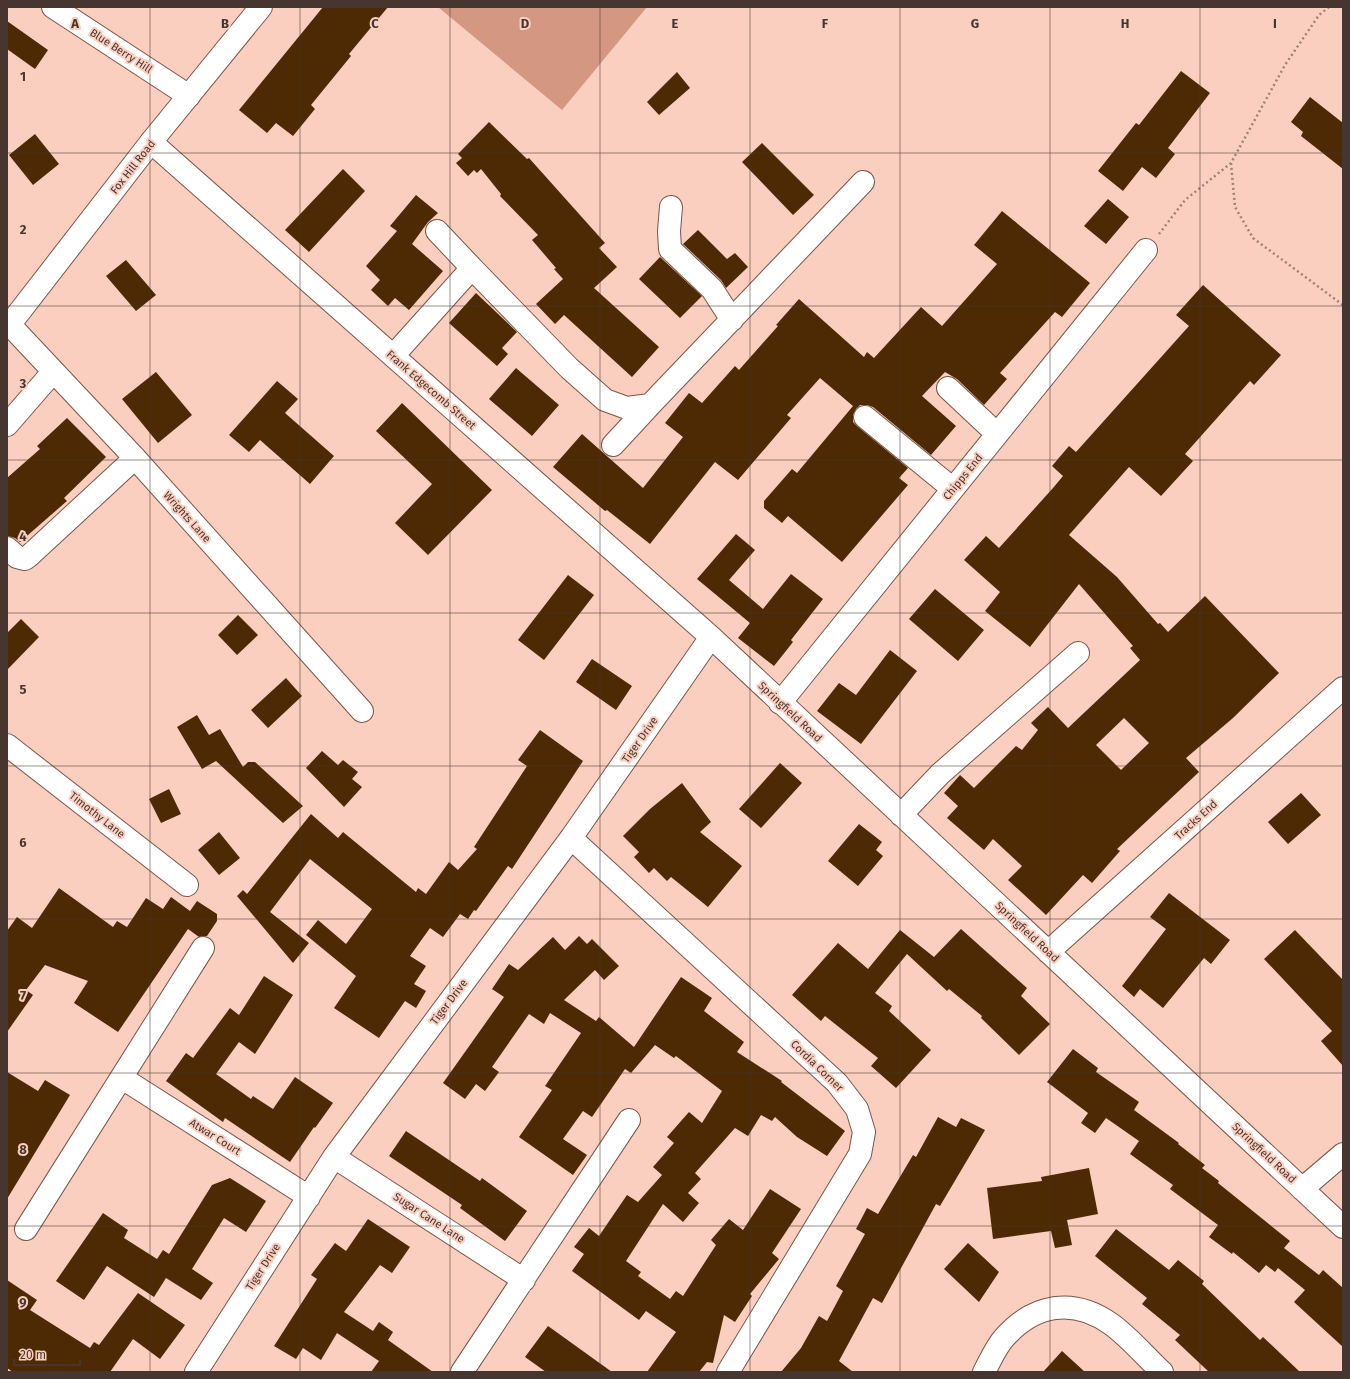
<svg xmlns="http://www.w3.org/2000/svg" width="1350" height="1379" viewBox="0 0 1350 1379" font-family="'Fira Sans',sans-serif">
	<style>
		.green { fill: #d49781 }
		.building { fill: #4d2a03; fill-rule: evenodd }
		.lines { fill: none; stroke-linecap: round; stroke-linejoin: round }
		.minor-casing { stroke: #7a5648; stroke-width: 24 }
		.major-casing { stroke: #7a5648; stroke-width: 24 }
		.path { stroke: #9f8176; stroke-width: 2.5; stroke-dasharray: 2 3; stroke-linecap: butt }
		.minor { stroke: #fff; stroke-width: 22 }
		.major { stroke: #fff; stroke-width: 22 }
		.grid { fill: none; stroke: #473630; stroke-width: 1; stroke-opacity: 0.55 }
		.labels { text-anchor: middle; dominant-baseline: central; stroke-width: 4; stroke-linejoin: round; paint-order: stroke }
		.street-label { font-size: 11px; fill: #473630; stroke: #facfbf }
		.grid-label { font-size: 13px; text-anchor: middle; font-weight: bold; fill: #473630; stroke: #facfbf; stroke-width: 4; stroke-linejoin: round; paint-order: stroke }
	</style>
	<rect width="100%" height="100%" fill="#facfbf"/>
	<path class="green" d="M 438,7 L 647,7 L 562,110 Z"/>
	<path class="building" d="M 323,7 L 388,7 L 349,54 L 351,56 L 311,105 L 315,109 L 293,136 L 276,123 L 267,133 L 239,110 Z
		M 7,21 L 48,50 L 35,69 L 7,49 Z
		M 1181,71 L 1210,93 L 1168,148 L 1175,154 L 1156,178 L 1142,167 L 1123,191 L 1098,171 L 1136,123 L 1139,125 Z
		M 677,72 L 690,88 L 659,115 L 647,102 Z
		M 1310,97 L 1343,123 L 1343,169 L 1301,136 L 1303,132 L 1291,122 Z
		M 489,122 L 527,159 L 529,158 L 605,243 L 599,248 L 617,267 L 594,288 L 659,347 L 632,377 L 564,315 L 555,324 L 536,304 L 563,279 L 554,269 L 556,268 L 532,240 L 538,235 L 500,196 L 501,194 L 481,169 L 477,173 L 474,170 L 468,176 L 456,163 L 462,158 L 458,154 Z
		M 35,134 L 59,164 L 33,185 L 9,155 Z
		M 762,143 L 814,195 L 793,215 L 742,162 Z
		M 343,169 L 365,191 L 309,252 L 285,230 Z
		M 416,195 L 438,213 L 428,222 L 412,244 L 443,271 L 409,310 L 395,298 L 388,306 L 371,290 L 380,280 L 366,266 L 397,231 L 390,226 Z
		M 1108,199 L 1129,217 L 1106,244 L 1084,226 Z
		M 1002,211 L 1090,283 L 1062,317 L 1055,312 L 1000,373 L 1007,379 L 984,405 L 957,379 L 945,372 L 922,396 L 956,426 L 931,455 L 873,407 L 867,405 L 860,405 L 856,409 L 853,415 L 853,422 L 857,426 L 908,468 L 899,478 L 908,485 L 842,562 L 788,516 L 782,523 L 764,508 L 764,501 L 792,469 L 797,473 L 853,406 L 820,378 L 787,415 L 791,418 L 738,480 L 715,462 L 650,544 L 607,510 L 605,511 L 553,467 L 582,434 L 643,488 L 683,437 L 665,423 L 689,393 L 702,403 L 735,366 L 739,370 L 778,326 L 776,325 L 799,299 L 864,357 L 867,352 L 874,358 L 921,307 L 942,326 L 997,264 L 974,245 Z
		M 698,230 L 727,259 L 735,253 L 748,267 L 726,288 L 721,280 L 683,244 Z
		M 660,257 L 702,296 L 680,318 L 639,279 Z
		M 126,260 L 156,295 L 136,311 L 106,276 Z
		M 1203,285 L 1281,355 L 1254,385 L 1250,381 L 1185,454 L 1193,461 L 1161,496 L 1129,467 L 1069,535 L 1117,577 L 1158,624 L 1160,623 L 1168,632 L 1205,596 L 1279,673 L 1233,718 L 1186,758 L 1199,772 L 1117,849 L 1120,851 L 1092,883 L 1083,875 L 1046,915 L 1008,880 L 1022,866 L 993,839 L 984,850 L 947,818 L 958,806 L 944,793 L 960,775 L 974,788 L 1016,746 L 1022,750 L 1038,730 L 1031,723 L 1048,707 L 1068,728 L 1140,660 L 1130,648 L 1133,646 L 1079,584 L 1030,647 L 985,611 L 1000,592 L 964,560 L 986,536 L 999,548 L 1053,488 L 1063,476 L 1052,466 L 1069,446 L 1076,452 L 1189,326 L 1176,315 ZM 1124,718 L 1149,743 L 1121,770 L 1096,745 Z
		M 476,293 L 517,332 L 502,348 L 508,354 L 497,366 L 449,323 Z
		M 516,368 L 559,405 L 532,436 L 489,399 Z
		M 156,372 L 192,415 L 158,443 L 122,399 Z
		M 277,381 L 298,399 L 285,413 L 334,456 L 310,484 L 260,440 L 249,452 L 229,435 Z
		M 402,403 L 492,490 L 428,555 L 395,523 L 432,484 L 376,431 Z
		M 67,418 L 106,457 L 64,498 L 67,501 L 20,542 L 15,538 L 7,536 L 7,478 L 40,449 L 37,446 Z
		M 736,534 L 755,550 L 729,580 L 763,609 L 791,574 L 823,599 L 791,640 L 793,642 L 774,666 L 738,638 L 750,623 L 697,579 Z
		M 568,575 L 594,595 L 544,660 L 518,640 Z
		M 935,589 L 984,630 L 958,661 L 909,619 Z
		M 238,615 L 258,635 L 237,655 L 218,635 Z
		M 21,619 L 39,637 L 7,670 L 7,633 Z
		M 890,650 L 917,671 L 861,744 L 817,711 L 839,683 L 856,695 Z
		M 592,659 L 632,686 L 616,710 L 576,682 Z
		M 286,678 L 302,696 L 268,728 L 251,710 Z
		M 197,715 L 209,735 L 220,729 L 243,767 L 248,762 L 255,762 L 303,806 L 283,823 L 216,761 L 202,769 L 177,727 Z
		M 540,730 L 583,761 L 512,869 L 508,866 L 476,911 L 474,910 L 468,919 L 460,914 L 443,937 L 430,928 L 410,956 L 426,966 L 414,984 L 426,991 L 416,1008 L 405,1001 L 379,1038 L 334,1008 L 356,976 L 306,935 L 318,920 L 346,944 L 372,909 L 310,859 L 270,912 L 309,943 L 293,963 L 237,896 L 243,890 L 247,894 L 311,814 L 338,838 L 343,832 L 416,892 L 418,888 L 426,894 L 449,862 L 458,870 L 477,849 L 474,847 L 527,766 L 518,760 Z
		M 322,751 L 338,765 L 343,760 L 358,772 L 352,779 L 362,787 L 344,807 L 306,768 Z
		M 780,763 L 802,783 L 761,828 L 739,809 Z
		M 682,783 L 711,822 L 700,832 L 742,866 L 708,907 L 671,877 L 667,881 L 654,868 L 649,873 L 634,857 L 639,852 L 623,836 L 650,809 Z
		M 169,789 L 181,814 L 161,823 L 149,799 Z
		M 1301,793 L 1321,815 L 1288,844 L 1268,822 Z
		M 859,824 L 882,842 L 876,850 L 883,856 L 858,886 L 828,861 Z
		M 219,832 L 240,858 L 219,875 L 198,850 Z
		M 59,888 L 113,927 L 117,921 L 127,927 L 146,898 L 163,909 L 171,897 L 190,911 L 197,901 L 217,914 L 217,921 L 207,936 L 199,937 L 188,929 L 118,1032 L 74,1003 L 88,981 L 45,965 L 26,990 L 33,995 L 7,1032 L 7,931 L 17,917 L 32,928 Z
		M 1169,893 L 1230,940 L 1211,964 L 1204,958 L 1163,1008 L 1140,989 L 1134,997 L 1122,986 L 1166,929 L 1150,917 Z
		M 961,929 L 1027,988 L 1021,996 L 1050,1024 L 1019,1055 L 981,1018 L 982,1016 L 949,989 L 947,991 L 907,954 L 875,993 L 892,1006 L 889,1011 L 931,1050 L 896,1088 L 871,1066 L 878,1058 L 825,1016 L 821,1021 L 792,995 L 838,943 L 868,969 L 900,930 L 934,957 Z
		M 1295,930 L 1343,980 L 1343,1066 L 1321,1041 L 1332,1031 L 1264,959 Z
		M 579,936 L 587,944 L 592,939 L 619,966 L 604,980 L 595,970 L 564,1000 L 596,1021 L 599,1017 L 634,1047 L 681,977 L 712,998 L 704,1011 L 744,1042 L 737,1052 L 782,1081 L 781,1082 L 845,1131 L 827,1156 L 797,1137 L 775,1117 L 772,1121 L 761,1115 L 748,1136 L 735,1128 L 695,1173 L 701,1179 L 688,1193 L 699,1203 L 683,1222 L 663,1204 L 626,1261 L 641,1272 L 638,1276 L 670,1299 L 676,1291 L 683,1296 L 716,1245 L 711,1240 L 729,1219 L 743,1230 L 770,1189 L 801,1209 L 772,1253 L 779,1259 L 750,1294 L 752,1296 L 735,1322 L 724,1315 L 713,1363 L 707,1362 L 699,1372 L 647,1372 L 676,1332 L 646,1311 L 639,1320 L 572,1271 L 584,1254 L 574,1247 L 589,1228 L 599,1236 L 627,1195 L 638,1202 L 662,1175 L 653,1167 L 674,1143 L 667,1137 L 689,1112 L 702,1123 L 722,1091 L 676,1056 L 674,1058 L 655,1045 L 631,1073 L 625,1069 L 592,1117 L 583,1111 L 563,1139 L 587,1155 L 573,1175 L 519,1137 L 552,1090 L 545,1086 L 581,1033 L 550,1013 L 544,1024 L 529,1014 L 492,1067 L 499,1072 L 485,1091 L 476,1084 L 465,1099 L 443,1083 L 504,997 L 492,989 L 509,964 L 518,970 L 553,937 L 565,950 Z
		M 264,976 L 293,995 L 255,1054 L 239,1042 L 216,1074 L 251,1099 L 253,1096 L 273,1109 L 295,1077 L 333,1103 L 315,1128 L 314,1127 L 290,1162 L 225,1118 L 223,1122 L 166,1081 L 186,1053 L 193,1058 L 230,1008 L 239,1015 Z
		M 1073,1049 L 1098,1068 L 1096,1072 L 1139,1102 L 1134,1110 L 1179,1143 L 1178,1144 L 1205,1165 L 1202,1168 L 1219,1181 L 1218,1183 L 1290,1241 L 1284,1248 L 1319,1275 L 1323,1270 L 1343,1288 L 1343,1347 L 1294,1302 L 1305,1290 L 1278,1268 L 1275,1272 L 1266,1265 L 1259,1273 L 1233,1252 L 1232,1254 L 1209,1237 L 1218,1225 L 1170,1189 L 1173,1185 L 1130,1154 L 1139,1141 L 1106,1118 L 1095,1133 L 1081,1123 L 1088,1113 L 1047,1082 Z
		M 7,1072 L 38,1091 L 45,1080 L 70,1095 L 7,1199 Z
		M 938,1117 L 956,1127 L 961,1118 L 985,1130 L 940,1206 L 936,1204 L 882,1303 L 873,1298 L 839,1361 L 853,1372 L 781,1372 L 801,1348 L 819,1316 L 827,1321 L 843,1291 L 836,1286 L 865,1234 L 856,1229 L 867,1208 L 878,1214 L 913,1155 L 916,1157 Z
		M 406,1131 L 480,1181 L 482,1178 L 527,1211 L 505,1241 L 460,1208 L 462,1205 L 389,1156 Z
		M 1089,1168 L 1098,1214 L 1067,1220 L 1072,1245 L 1055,1248 L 1051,1231 L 993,1239 L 987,1188 L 1042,1181 L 1041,1177 Z
		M 230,1178 L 266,1201 L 246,1232 L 224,1218 L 192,1269 L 213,1283 L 201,1300 L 166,1278 L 154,1297 L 107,1266 L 84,1300 L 56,1281 L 103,1213 L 128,1230 L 124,1238 L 157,1259 L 163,1250 L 169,1254 L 212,1185 Z
		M 368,1219 L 410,1247 L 392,1273 L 380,1265 L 344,1312 L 373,1331 L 379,1322 L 393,1332 L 388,1340 L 433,1372 L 371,1372 L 379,1361 L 337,1333 L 321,1360 L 303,1348 L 296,1359 L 274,1346 L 317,1279 L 311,1275 L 335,1243 L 346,1251 Z
		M 1116,1229 L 1169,1270 L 1178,1260 L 1204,1281 L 1202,1284 L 1260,1340 L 1263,1337 L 1300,1372 L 1209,1372 L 1175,1340 L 1180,1335 L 1142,1304 L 1147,1298 L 1095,1256 Z
		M 968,1243 L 999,1272 L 979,1302 L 944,1269 Z
		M 7,1280 L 37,1300 L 30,1310 L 90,1348 L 94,1342 L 99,1345 L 138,1293 L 185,1325 L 160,1359 L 133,1339 L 110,1372 L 13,1372 L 7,1368 Z
		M 548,1326 L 612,1372 L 546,1372 L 525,1357 Z
		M 1062,1351 L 1085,1372 L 1043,1372 Z"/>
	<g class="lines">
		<g class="minor-casing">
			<path id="minor" d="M 53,7 L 189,96
				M 151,142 L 711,637 L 1343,1227
				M 671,207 L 669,231 L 670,249 L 712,289 L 732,320
				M 437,231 L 472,268
				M 10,325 L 135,458 L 362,711
				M 393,356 L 472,268 L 569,368 L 605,400 L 627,408 L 650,405 L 863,182
				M 948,388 L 997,434
				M 865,417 L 953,489
				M 7,425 L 53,372
				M 613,445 L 650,405
				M 7,548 L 17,557 L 25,559 L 29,556 L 135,458
				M 780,703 L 1146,250
				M 7,745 L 187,885
				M 901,815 L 940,774 L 1078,653
				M 571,838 L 837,1083 L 857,1109 L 864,1132 L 860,1154 L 728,1372
				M 1048,952 L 1343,688
				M 122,1078 L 309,1197
				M 334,1157 L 524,1280
				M 1302,1189 L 1343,1154
				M 26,1229 L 203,948
				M 196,1372 L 334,1157 L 571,838 L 711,637
				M 462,1372 L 629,1120
				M 984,1372 C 990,1361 996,1347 1004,1338 C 1034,1304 1073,1297 1111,1324 C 1129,1337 1145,1356 1162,1372"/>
		</g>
		<g class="major-casing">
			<path id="major" d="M 7,328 L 151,142 L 261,7"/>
		</g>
		<path class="path" d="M 1231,163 L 1235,207 L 1253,238 L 1343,305
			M 1159,234 L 1185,200 L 1231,163 L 1285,65 L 1319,15 L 1329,7"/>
		<use href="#minor" class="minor"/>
		<use href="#major" class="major"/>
	</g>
	<path class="grid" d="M 150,7 L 150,1372M 300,7 L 300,1372M 450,7 L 450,1372M 600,7 L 600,1372M 750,7 L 750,1372M 900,7 L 900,1372M 1050,7 L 1050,1372M 1200,7 L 1200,1372M 7,153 L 1343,153M 7,306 L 1343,306M 7,460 L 1343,460M 7,613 L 1343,613M 7,766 L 1343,766M 7,919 L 1343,919M 7,1073 L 1343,1073M 7,1226 L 1343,1226"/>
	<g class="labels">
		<g class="street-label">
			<text transform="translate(121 51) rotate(33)">Blue Berry Hill</text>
			<text transform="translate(133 167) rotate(-52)">Fox Hill Road</text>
			<text transform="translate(431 390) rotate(41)">Frank Edgecomb Street</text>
			<text transform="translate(963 477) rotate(-51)">Chipps End</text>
			<text transform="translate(187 517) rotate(48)">Wrights Lane</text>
			<text transform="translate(790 712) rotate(43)">Springfield Road</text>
			<text transform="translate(640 740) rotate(-55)">Tiger Drive</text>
			<text transform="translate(97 815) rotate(38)">Timothy Lane</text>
			<text transform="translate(1196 820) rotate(-42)">Tracks End</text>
			<text transform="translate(1027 932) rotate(43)">Springfield Road</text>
			<text transform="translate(449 1002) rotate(-53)">Tiger Drive</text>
			<text transform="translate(817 1066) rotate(44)">Cordia Corner</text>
			<text transform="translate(215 1137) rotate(32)">Atwar Court</text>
			<text transform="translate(1264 1153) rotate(43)">Springfield Road</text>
			<text transform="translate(429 1218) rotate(33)">Sugar Cane Lane</text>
			<text transform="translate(263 1267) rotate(-57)">Tiger Drive</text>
		</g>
	</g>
	<g class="grid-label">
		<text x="75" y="28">A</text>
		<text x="225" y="28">B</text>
		<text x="375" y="28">C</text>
		<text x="525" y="28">D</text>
		<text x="675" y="28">E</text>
		<text x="825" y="28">F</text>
		<text x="975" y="28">G</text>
		<text x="1125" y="28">H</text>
		<text x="1275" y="28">I</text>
		<text x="23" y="81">1</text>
		<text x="23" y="234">2</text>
		<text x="23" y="388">3</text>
		<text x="23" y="541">4</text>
		<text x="23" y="694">5</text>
		<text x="23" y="847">6</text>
		<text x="23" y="1000">7</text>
		<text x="23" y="1154">8</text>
		<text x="23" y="1307">9</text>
	</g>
	<rect width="1350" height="1379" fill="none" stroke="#473630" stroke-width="16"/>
	<path d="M14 1359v6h66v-6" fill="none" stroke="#473630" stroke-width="2"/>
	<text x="20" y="1359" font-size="12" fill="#473630" stroke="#facfbf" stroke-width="3" paint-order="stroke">20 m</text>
</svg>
